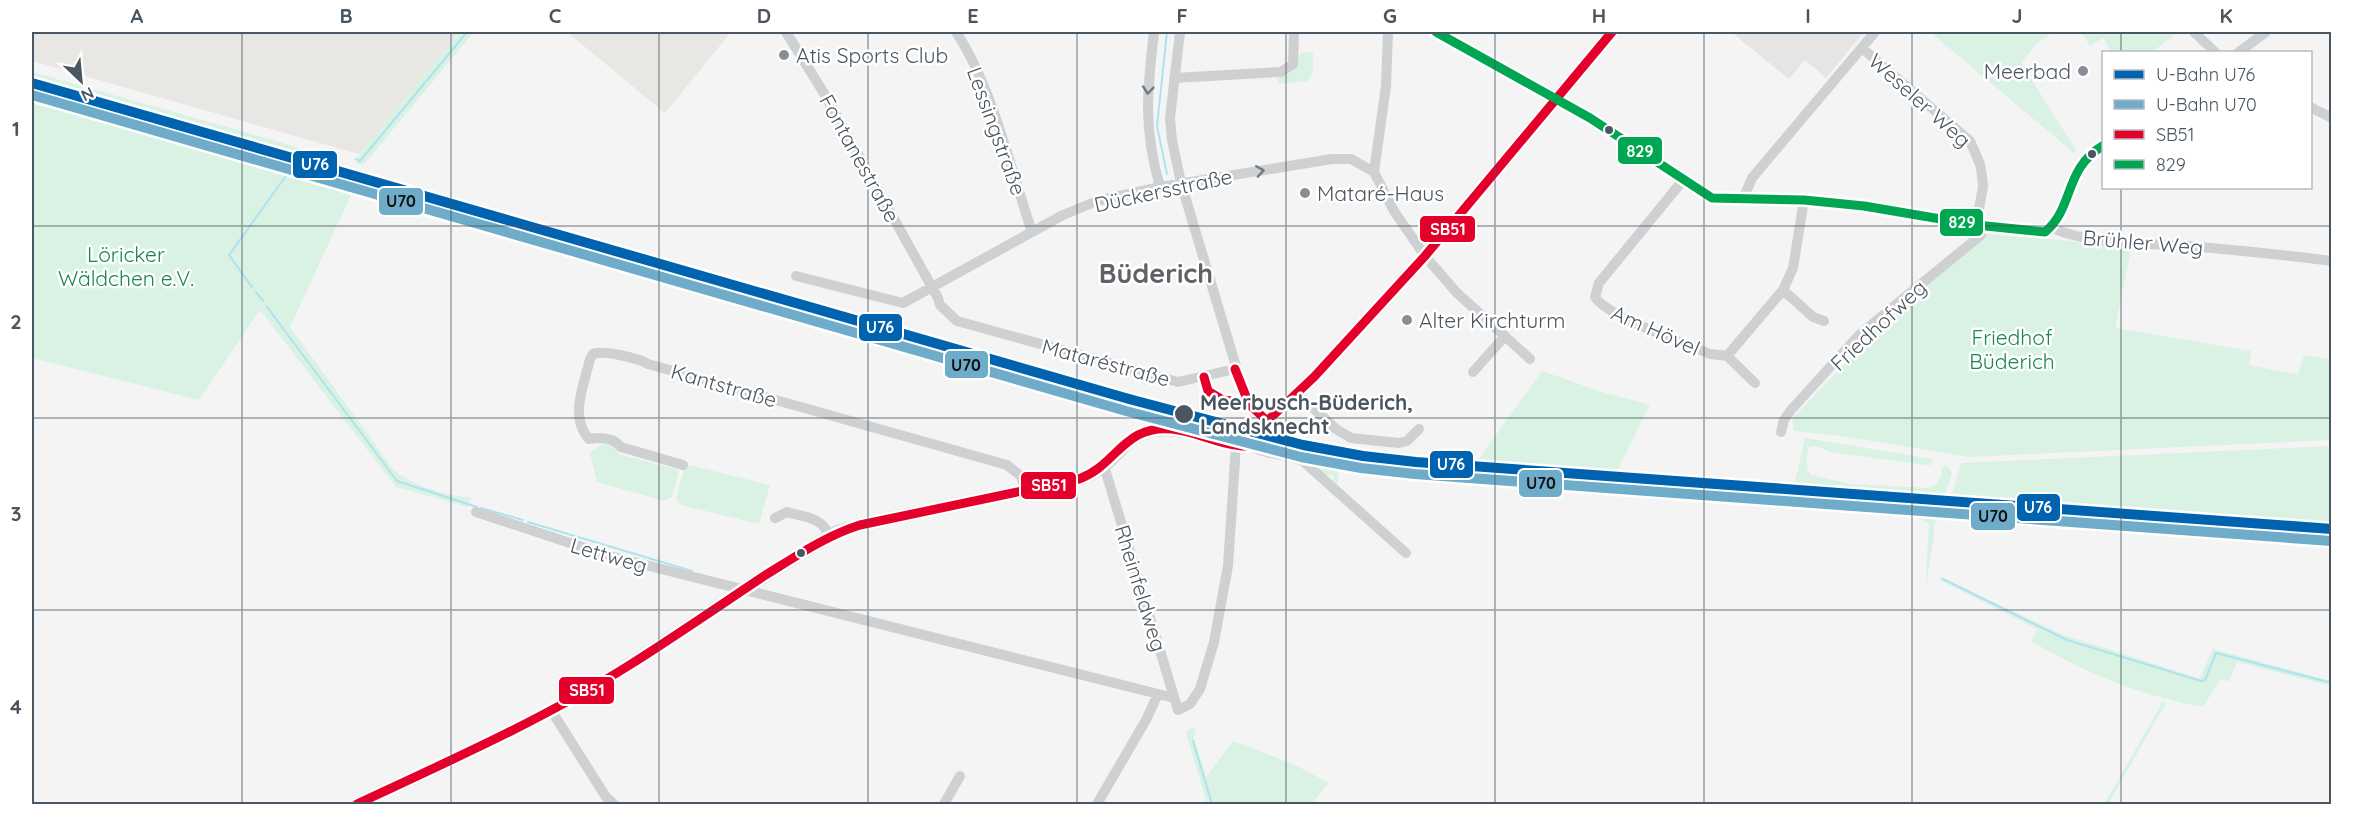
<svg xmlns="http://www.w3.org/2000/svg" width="2363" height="836" viewBox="0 0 2363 836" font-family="Quicksand,sans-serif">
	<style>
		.commercial { fill: #e8e7e3 }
		.education { fill: #e6e5e6 }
		.green { fill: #d9f2e3 }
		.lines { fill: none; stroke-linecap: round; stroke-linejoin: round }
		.stream { stroke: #aee2f0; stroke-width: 2 }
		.minor { stroke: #ced0d2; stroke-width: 10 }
		.major { stroke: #caced1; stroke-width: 14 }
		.bus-1-casing { stroke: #fff; stroke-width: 14 }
		.bus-2-casing { stroke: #fff; stroke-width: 14 }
		.bus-1 { stroke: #e4002b; stroke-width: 9 }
		.bus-2 { stroke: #00a651; stroke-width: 9 }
		.metro-1-casing { stroke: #fff; stroke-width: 15 }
		.metro-2-casing { stroke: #fff; stroke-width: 15 }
		.metro-1 { stroke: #0063af; stroke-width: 10 }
		.metro-2 { stroke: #6eacca; stroke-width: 10 }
		.oneway { stroke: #727b83 }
		.grid { fill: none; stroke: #4a5661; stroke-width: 1.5; stroke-opacity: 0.55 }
		.poi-dot { fill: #868d94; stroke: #fff; stroke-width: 2 }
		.bus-dot { fill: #4a5661; stroke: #fff; stroke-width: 2 }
		.labels { text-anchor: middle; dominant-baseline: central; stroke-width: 5; stroke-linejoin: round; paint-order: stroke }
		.poi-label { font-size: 21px; fill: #4a5661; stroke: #fff; text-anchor: start }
		.street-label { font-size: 21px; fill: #4a5661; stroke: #fff }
		.park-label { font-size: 21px; fill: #17864f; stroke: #fff }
		.stop-label { font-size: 21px; font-weight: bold; fill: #4a5661; stroke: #fff; text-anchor: start }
		.district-label { font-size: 27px; font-weight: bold; fill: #5f6368; stroke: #fff }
		.line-badge { stroke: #fff; stroke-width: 2 }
		.badge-label { font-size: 16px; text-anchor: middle; font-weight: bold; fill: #fff }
		.pale-badge-label { font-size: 16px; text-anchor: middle; font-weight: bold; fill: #111 }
		.neatline { fill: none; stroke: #4a5661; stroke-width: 2 }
		.grid-label { font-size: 20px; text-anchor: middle; font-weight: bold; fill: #4a5661 }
	</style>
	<rect width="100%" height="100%" fill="#f4f4f4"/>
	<path class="commercial" d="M 32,32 L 460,32 L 359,154 L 32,61 Z
		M 567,32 L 731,32 L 665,113 Z"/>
	<path class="education" d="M 1731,32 L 1864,32 L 1826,78 L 1805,60 L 1789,79 Z"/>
	<path class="green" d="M 460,32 L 474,32 L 366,162 L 362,165 L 356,164 L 359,154 Z
		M 1930,32 L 2054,32 L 2037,43 L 2021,63 L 2076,150 L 2074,153 Z
		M 2081,32 L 2178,32 L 2152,52 L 2112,52 L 2103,38 L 2090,46 Z
		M 1313,52 L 1313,72 L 1308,81 L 1278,84 L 1277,78 C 1293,75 1297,68 1300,53 Z
		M 32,72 L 273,140 L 338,161 L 338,167 L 32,78 Z
		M 32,94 L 337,182 L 343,190 L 352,193 L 290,327 L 393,469 C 412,486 446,495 471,498 L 468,507 L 396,487 L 260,310 L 199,400 L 32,358 Z
		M 1987,231 L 2131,249 L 2115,328 L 2251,351 L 2249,365 L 2298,375 L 2304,355 L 2331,359 L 2331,440 L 1969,457 L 1835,435 L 1794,431 L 1792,419 L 1880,327 Z
		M 1542,371 L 1602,392 L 1650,405 L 1617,471 L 1478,460 Z
		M 1805,438 L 1932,459 L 1931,465 L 1926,465 L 1830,452 L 1816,446 L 1809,447 C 1806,456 1805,467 1811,475 L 1850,484 L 1927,488 C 1937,485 1942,480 1942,468 L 1946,465 L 1952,473 L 1944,498 L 1794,486 Z
		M 604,443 L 616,448 L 618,454 L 679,470 L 672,497 L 664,501 L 597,482 L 590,453 Z
		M 2331,446 L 2331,527 L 1951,498 L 1961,463 Z
		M 1302,454 L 1340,462 L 1337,485 L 1333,481 L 1334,477 L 1330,474 L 1326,476 Z
		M 1346,463 L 1473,476 L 1941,509 L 1934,524 L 1934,535 L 1925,593 L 1929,524 L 1917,517 L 1876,510 L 1448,480 L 1401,475 Z
		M 690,465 L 770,485 L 759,524 L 681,505 L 676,499 L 684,469 Z
		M 1941,577 L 2061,634 L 2195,677 L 2200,678 L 2213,649 L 2331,681 L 2331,686 L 2237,662 L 2229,681 L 2220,680 L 2203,707 C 2142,696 2084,673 2031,641 L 2037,629 L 1940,580 Z
		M 2161,701 L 2165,702 L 2165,705 L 2108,804 L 2104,804 L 2160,707 Z
		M 1191,728 L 1197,729 L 1194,731 L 1194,739 L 1206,777 L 1233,741 L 1295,765 L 1329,783 L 1311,804 L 1207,804 L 1186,732 Z"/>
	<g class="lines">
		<path class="stream" d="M 356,159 L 360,161 L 467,32
			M 1167,174 L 1157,126 L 1167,32
			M 252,287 L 229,255 L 288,173
			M 256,292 L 263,301
			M 267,307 L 397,481 L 477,507
			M 481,508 L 523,520
			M 528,522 L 692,571
			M 1943,579 L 2067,640 L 2201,681 L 2205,680 L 2216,653 L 2332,683
			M 1193,741 L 1212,804"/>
		<path class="minor" d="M 786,32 L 825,95 L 938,298 L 940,305 L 957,321 L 1178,382 L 1235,369
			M 956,32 C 992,86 1011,170 1032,232
			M 1154,32 C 1147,92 1143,127 1160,187
			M 1180,32 L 1170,118 L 1172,140 L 1181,183 L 1247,403 L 1255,413 L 1267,421
			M 1388,32 L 1386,86 L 1374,172 L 1394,211 L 1425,256 L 1456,292 L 1530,359
			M 1436,32 L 1590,118 L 1712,198 L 1804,200 L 1864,206 L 1976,225 L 2045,232 C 2063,220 2065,193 2074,175 C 2081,162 2091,152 2104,145
			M 2194,32 L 2215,52
			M 1862,48 L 1970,141 L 1980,164 L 1982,176 L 1983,187 L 1976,225
			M 2239,52 L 2266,32
			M 1174,78 L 1281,72 L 1293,64 L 1294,32
			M 2310,107 L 2332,118
			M 1684,179 L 1599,283 L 1595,297 C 1606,316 1687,344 1710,354 L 1727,356 L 1783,290 L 1793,268 L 1804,200
			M 1743,199 L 1752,178 L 1875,32
			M 2052,228 C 2091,245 2146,243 2189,246 C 2236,250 2284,255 2332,261
			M 796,276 L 903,303 L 1063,215 L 1097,201 L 1160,187 L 1332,159 L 1351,159 L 1374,172
			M 1783,290 L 1813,317 L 1824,321
			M 1727,356 L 1755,383
			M 1473,372 L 1505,336
			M 1204,377 L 1208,391 L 1223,400 L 1247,403
			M 1297,393 L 1336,429 L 1351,438 L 1399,443 L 1407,441 L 1419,429
			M 1781,432 L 1784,420 L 1791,410 L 1860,334 L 1981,235 L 1982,226
			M 1250,444 C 1264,457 1288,452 1304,462 L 1406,553
			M 683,465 L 621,447 C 613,437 600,437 589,439 C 569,417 584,385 590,359 L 593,354 C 603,350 639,358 648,364 L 1007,465 L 1021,476 L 1025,490
			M 1104,466 L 1178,710 L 1190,704 L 1200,689 L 1214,642 L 1228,566 L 1236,445
			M 476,512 L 606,555 L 1174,698
			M 775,518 L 787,512 C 807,518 820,516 830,536
			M 551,710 L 606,797 L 614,804
			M 944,804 L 960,776
			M 1097,804 L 1146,720 L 1158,694"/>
		<path class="major" d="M 357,804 C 439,766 522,729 600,683 C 680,635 756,577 838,532 L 860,525 L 1079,479 C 1100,472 1111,459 1126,444 C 1157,414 1206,438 1241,446 L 1247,446 L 1253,441 L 1264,424 L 1314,377 L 1425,256 L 1612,32"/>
		<g class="bus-1-casing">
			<path id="bus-1" d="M 1235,369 L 1249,404 L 1267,421
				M 1204,377 L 1208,391 L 1223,400 L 1247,403
				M 357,804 C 449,761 542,720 628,666 C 674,637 719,606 764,576 C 795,557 825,536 860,525 L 1079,479 C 1106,469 1116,447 1138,435 C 1175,416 1211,446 1247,446 L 1253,441 L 1264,424 L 1314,377 L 1425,256 L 1612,32"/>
		</g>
		<g class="bus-2-casing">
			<path id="bus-2" d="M 1436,32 L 1590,118 L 1712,198 L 1804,200 L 1864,206 L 1976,225 L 2045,232 C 2075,207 2063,169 2104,145"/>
		</g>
		<use href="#bus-1" class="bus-1"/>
		<use href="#bus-2" class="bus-2"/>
		<g class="metro-1-casing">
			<path id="metro-1" d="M 32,83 L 1129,399 L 1303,445 L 1363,456 L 1416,462 L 2332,529"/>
		</g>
		<g class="metro-2-casing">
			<path id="metro-2" d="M 32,95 L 1126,411 L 1301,457 L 1361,468 L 1415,474 L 2331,541"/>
		</g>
		<use href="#metro-1" class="metro-1"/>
		<use href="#metro-2" class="metro-2"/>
	</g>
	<defs><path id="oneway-chevron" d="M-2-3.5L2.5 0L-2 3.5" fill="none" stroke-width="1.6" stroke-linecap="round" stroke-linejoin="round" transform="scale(1.5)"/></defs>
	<g class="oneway">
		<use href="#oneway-chevron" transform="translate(1148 90) rotate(96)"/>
		<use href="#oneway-chevron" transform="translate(1260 171) rotate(-9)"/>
	</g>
	<path class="grid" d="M 242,32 L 242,804M 451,32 L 451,804M 659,32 L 659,804M 868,32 L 868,804M 1077,32 L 1077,804M 1286,32 L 1286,804M 1495,32 L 1495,804M 1704,32 L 1704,804M 1912,32 L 1912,804M 2121,32 L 2121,52M 2121,188 L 2121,804M 32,226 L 2332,226M 32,418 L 2332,418M 32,610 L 2332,610"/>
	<g class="poi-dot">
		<circle cx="784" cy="55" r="6"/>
		<circle cx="2083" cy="71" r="6"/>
		<circle cx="1305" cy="193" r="6"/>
		<circle cx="1407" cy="320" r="6"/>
	</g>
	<g class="bus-dot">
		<circle cx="1609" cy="130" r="5"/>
		<circle cx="2092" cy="154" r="5"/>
		<circle cx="1184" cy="414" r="10"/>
		<circle cx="801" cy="553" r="5"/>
	</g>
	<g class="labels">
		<g class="poi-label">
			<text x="796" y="55">Atis Sports Club</text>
			<text x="2071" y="71" text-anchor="end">Meerbad</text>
			<text x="1317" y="193">Mataré-Haus</text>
			<text x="1419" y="320">Alter Kirchturm</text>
		</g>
		<g class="street-label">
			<text transform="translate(1920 100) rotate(42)">Weseler Weg</text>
			<text transform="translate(997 131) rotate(70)">Lessingstraße</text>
			<text transform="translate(860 158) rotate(61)">Fontanestraße</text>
			<text transform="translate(1163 190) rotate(-12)">Dückersstraße</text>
			<text transform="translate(2143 242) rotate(5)">Brühler Weg</text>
			<text transform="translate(1878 325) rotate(-43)">Friedhofweg</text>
			<text transform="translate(1656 330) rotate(24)">Am Hövel</text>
			<text transform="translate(1106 362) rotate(15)">Mataréstraße</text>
			<text transform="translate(724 385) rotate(16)">Kantstraße</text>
			<text transform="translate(609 555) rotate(16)">Lettweg</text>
			<text transform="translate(1141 588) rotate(73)">Rheinfeldweg</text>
		</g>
		<g class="park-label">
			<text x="126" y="254">Löricker<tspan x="126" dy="24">Wäldchen e.V.</tspan></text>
			<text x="2012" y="337">Friedhof<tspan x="2012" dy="24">Büderich</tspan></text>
		</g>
		<g class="stop-label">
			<text x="1200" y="402">Meerbusch-Büderich,<tspan x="1200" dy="24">Landsknecht</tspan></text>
		</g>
		<g class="district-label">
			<text x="1156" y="273">Büderich</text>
		</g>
	</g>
	<g class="line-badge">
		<rect x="1617" y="136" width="46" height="29" rx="6" fill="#00a651"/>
		<rect x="292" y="150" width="46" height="29" rx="6" fill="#0063af"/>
		<rect x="378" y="187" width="46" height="29" rx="6" fill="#6eacca"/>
		<rect x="1939" y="208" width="45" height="29" rx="6" fill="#00a651"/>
		<rect x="1419" y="215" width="57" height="28" rx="6" fill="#e4002b"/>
		<rect x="858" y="313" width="45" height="29" rx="6" fill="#0063af"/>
		<rect x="944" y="350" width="45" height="29" rx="6" fill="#6eacca"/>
		<rect x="1429" y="450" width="45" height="29" rx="6" fill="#0063af"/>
		<rect x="1518" y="469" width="45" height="29" rx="6" fill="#6eacca"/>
		<rect x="1020" y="471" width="57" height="29" rx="6" fill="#e4002b"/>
		<rect x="2016" y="493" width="45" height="29" rx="6" fill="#0063af"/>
		<rect x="1970" y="502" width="46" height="29" rx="6" fill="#6eacca"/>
		<rect x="558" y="676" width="57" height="29" rx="6" fill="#e4002b"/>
	</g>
	<g class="badge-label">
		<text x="1640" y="157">829</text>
		<text x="315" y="170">U76</text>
		<text x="1962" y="228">829</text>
		<text x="1448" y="235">SB51</text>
		<text x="880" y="333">U76</text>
		<text x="1451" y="470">U76</text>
		<text x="1049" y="491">SB51</text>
		<text x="2038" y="513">U76</text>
		<text x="587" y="696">SB51</text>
	</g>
	<g class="pale-badge-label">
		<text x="401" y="207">U70</text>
		<text x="966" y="371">U70</text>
		<text x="1541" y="489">U70</text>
		<text x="1993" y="522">U70</text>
	</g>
	<rect width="2363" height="836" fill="none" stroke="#ffffff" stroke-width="66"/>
	<rect x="2102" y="51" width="210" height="138" fill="#ffffff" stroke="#b7bbc0" stroke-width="1.5"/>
	<rect x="2114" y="70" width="30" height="9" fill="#0063af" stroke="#b7bbc0" stroke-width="1.5"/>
	<text x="2156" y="81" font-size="18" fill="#4a5661">U-Bahn U76</text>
	<rect x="2114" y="100" width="30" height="9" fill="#6eacca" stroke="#b7bbc0" stroke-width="1.5"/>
	<text x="2156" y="111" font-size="18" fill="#4a5661">U-Bahn U70</text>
	<rect x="2114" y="130" width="30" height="9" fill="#e4002b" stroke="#b7bbc0" stroke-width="1.5"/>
	<text x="2156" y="141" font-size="18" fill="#4a5661">SB51</text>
	<rect x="2114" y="160" width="30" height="9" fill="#00a651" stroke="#b7bbc0" stroke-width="1.5"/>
	<text x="2156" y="171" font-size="18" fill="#4a5661">829</text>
	<g transform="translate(81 81) rotate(154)" stroke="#ffffff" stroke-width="4.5" paint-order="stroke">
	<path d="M0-4.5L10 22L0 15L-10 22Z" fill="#4a5661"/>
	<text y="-9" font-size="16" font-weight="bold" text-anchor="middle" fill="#4a5661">N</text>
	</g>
	<rect x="33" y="33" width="2297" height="770" class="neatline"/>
	<g class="grid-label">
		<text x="137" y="23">A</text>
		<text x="346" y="23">B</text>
		<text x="555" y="23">C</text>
		<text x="764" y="23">D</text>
		<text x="973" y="23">E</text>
		<text x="1182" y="23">F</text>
		<text x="1390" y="23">G</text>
		<text x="1599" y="23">H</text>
		<text x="1808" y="23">I</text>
		<text x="2017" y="23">J</text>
		<text x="2226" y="23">K</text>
		<text x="16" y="136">1</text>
		<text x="16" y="329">2</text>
		<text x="16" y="521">3</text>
		<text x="16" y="714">4</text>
	</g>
</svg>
